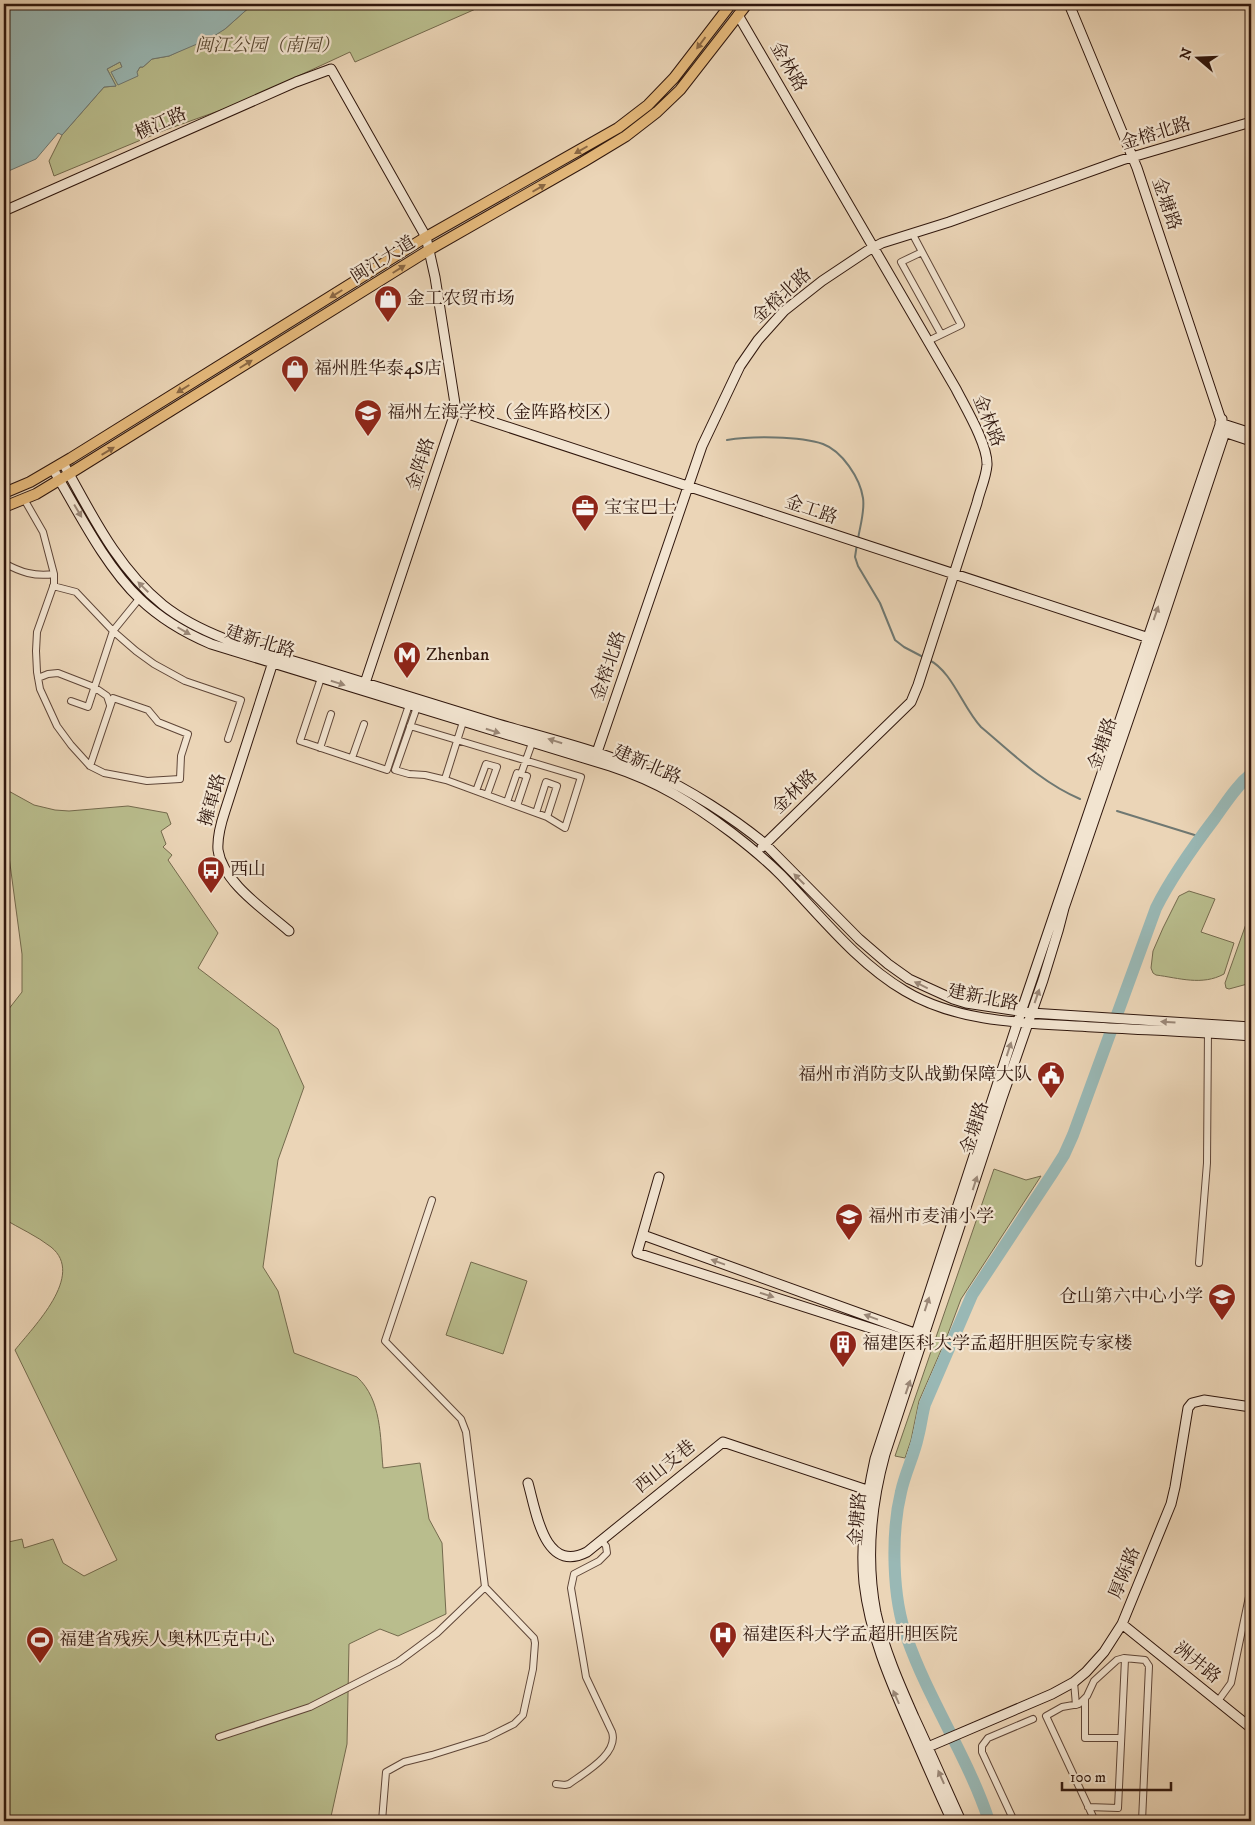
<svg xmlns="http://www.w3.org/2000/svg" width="1255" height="1825" viewBox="0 0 1255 1825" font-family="'IM FELL DW Pica','Noto Serif SC',serif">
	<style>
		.green { fill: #b9bd8d; stroke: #746a4d }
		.water { fill: #99b8b5; stroke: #6f7872 }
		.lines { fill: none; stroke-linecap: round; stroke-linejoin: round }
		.stream { stroke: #6f7872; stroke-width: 2 }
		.river { stroke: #99b8b5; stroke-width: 12 }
		.street-casing { stroke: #5f4638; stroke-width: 8 }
		.secondary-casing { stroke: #30170d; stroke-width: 11 }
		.primary-casing { stroke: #30170d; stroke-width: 12 }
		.street { stroke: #f2e4d0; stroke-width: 6 }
		.secondary { stroke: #f2e4d0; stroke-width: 9 }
		.primary { stroke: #e6ba7c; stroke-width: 10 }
		.oneway { fill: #8b6844 }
		.oneway2 { fill: #9b8878 }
		.labels { text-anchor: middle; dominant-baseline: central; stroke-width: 4.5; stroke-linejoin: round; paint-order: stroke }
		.park-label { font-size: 18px; font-style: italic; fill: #594933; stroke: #f2e4d0 }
		.street-label { font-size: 18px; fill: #30170d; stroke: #f2e4d0 }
		.poi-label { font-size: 18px; fill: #30170d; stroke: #f2e4d0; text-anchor: start }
	</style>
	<rect width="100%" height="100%" fill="#ebd5b7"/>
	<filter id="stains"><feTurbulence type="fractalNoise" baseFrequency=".004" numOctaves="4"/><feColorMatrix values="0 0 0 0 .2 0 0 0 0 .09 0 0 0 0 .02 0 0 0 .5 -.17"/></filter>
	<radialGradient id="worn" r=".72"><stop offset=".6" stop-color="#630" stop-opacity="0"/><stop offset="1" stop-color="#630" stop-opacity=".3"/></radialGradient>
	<path class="green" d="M 253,4 L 487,4 L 355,62 L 350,52 L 238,104 L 165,130 L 54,176 L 49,161 L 62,135 L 104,87 L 116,86 L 107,69 L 120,62 L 122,67 L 137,72 L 140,67 L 143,67 L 152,59 L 169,56 L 225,29 Z
		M 5,789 L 34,805 L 55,810 L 69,811 L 128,806 L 167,813 L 171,824 L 161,831 L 166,844 L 163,847 L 172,855 L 168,860 L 218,933 L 198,968 L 278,1029 L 304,1087 L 278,1160 L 263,1267 L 278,1291 L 294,1353 L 357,1377 C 382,1400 380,1437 383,1468 L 420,1463 L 429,1519 L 442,1543 L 446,1614 L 398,1636 L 380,1629 L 349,1644 L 347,1744 L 330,1821 L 4,1821 L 4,1543 L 22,1539 L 24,1548 L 53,1539 L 63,1563 L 84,1576 L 117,1560 L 15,1350 C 33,1327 86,1275 51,1247 C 37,1236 19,1228 4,1219 L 4,1021 L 8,1010 L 22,992 L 22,954 L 4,819 Z
		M 1189,891 L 1215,899 L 1201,932 L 1234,943 L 1224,974 C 1202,986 1179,978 1156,975 L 1153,973 L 1151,968 L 1153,951 L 1163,928 L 1179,896 Z
		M 1251,910 L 1251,983 L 1229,989 L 1226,988 L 1225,983 Z
		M 994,1169 L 1026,1180 L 1041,1176 L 961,1299 L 946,1339 L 919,1401 L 911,1440 L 905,1458 L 895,1456 Z
		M 471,1262 L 527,1281 L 503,1354 L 446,1335 Z"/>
	<path class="water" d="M 4,4 L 253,4 L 225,29 L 211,38 L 169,56 L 152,59 L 143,67 L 140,67 L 137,72 L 138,76 L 118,85 L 111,72 L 122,67 L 120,62 L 107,69 L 116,86 L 104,87 L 62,135 L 58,133 L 36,159 L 4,173 Z"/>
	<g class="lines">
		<path class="stream" d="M 727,440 C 751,436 800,436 823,444 C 842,451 860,478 863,498 C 865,511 860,526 858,539
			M 857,544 L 855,557 L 858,566 L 880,603 L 895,640 L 904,647 L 925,658
			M 929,660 C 952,671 963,708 981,727 C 1012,753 1042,783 1080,799
			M 1117,811 L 1201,837"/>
		<path class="river" d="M 989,1821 C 968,1757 929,1701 907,1638 C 892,1598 891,1533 901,1492 C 905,1473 914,1456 918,1437 C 921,1426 922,1415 925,1404 L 972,1295 L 1052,1174 L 1064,1155 L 1073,1135 L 1156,908 C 1172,876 1193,847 1215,818 C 1226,803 1236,786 1251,774"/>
		<g class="street-casing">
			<path id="street" d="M 912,233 L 961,325 L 928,341
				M 922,252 L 901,262 L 941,334
				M 24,499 L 43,532 L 54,574 L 54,584 L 37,632 L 36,651 L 37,672 L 40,689 L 57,726 L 71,745 L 90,766 L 104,773 L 147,781 L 180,779 L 181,756 L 188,734 L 158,722 L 148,710 L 113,698 L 90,766
				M 4,563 C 20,572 35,577 54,574
				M 53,586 L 76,592 L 113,631 L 136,651 L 154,664 L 185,681 L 241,700 L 228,739
				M 38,678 L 48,674 L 58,673 L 94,687 L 107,696 L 110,705
				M 321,678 L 300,741 L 387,770 L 409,705
				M 71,701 L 88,707 L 113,631 L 139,599
				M 410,726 L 581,777 L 565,828 L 547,817 L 446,780 L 425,775 L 409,774 L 395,770 L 417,707
				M 320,748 L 331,714
				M 352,758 L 364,724
				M 521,774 L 532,743
				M 445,779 L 463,722
				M 476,791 L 486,764 L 497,767 L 487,795
				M 507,802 L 517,773 L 527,776 L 517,806
				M 536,813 L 546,782 L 557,786 L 547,817
				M 1199,1263 L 1207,1163 L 1208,1029
				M 1074,1682 L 1076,1705
				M 1085,1699 L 1085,1738 L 1121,1738
				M 1218,1701 L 1231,1683 L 1251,1587
				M 219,1737 L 310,1707 L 398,1662 L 437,1633 L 485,1587
				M 556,1784 L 565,1785 L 569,1784 C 584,1773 619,1754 612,1732 L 586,1677 L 571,1588 L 574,1574 L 599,1561 L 607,1553 L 606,1546 L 602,1541
				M 1088,1807 L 1118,1808 L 1125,1659
				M 382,1821 L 386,1772 L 404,1762 L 432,1755 L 486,1738 L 514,1724 L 523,1715 L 533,1669 L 535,1643 L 534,1638 L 485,1587 L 466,1432 L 461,1419 L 385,1341 L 432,1200
				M 1014,1821 L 982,1752 L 982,1746 L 988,1738 L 1033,1719
				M 1095,1821 L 1046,1716 L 1062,1707 L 1079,1704 L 1087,1696 L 1094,1681 L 1117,1660 L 1124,1658 L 1145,1660 L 1149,1666 L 1142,1821"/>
		</g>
		<g class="secondary-casing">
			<path id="secondary" d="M 738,15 L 956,389 C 965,407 988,445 987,465 C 986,478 980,490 977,503 L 918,685 L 911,702 L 762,847
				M 4,211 L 296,82 L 331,69 L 426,237 L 435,277 L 456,410 L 365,683
				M 456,410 L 1152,639
				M 1220,423 L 1251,433
				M 1221,431 L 1251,441
				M 63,463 C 91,513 117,568 163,605 C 206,639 268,653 320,669 C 379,687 439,706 498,724 C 550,739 603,752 652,773 C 687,788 735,819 765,844 L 859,939 L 888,964 L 909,979 L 953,999 L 966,1003 L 1031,1013 L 1251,1027
				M 53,469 C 78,511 105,566 140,599 C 161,619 185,633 211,644 L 610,766 C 659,782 692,803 732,833 C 749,846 766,860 781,875 C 820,915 856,962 905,991 C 960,1024 1031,1023 1093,1027 C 1145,1030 1198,1032 1251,1036
				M 274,659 L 225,811 C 221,823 217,837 218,850 C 223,883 265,910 289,931
				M 595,758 L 702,446 L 740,366 L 758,340 L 784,311 L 822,281 L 867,251 L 882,243 L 949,222 L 1122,160 L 1251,122
				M 659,1177 L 637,1253 L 914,1342
				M 643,1235 L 917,1334
				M 528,1483 C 536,1511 544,1574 587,1552 L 723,1442 L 873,1492
				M 1122,1624 L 1251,1728
				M 928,1747 L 1052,1694 L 1074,1682 L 1086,1672 L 1104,1652 L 1122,1624 L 1171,1504 L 1175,1487 L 1188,1408 L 1192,1403 L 1204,1400 L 1251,1407
				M 952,1821 C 937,1789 923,1756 909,1724 C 889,1678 870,1634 864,1583 C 860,1541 866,1500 875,1459 L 1018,1021 L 1222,419
				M 961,1821 C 945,1786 930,1751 914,1717 C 899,1683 884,1649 876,1613 C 866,1561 871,1505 885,1454 L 1002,1098 L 1043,980 L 1058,931 L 1064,908 L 1162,622 L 1225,432 L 1137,168 L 1069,4"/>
		</g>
		<g class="primary-casing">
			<path id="primary" d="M 4,493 L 30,482 L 71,458 L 426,237 L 618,128 L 648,105 L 674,78 L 731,4
				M 4,507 L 36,494 L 69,474 L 429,250 L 583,162 L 626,136 L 657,112 L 680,90 L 747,4"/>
		</g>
		<use href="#street" class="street"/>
		<use href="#secondary" class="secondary"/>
		<use href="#primary" class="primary"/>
	</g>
	<defs><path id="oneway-solid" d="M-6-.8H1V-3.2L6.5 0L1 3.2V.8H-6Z" transform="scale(1.25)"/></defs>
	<g class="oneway">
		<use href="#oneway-solid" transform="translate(701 43) rotate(127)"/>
		<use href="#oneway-solid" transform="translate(581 150) rotate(150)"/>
		<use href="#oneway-solid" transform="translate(539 188) rotate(-30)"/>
		<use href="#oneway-solid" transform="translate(399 269) rotate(-32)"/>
		<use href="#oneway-solid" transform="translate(336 294) rotate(148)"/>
		<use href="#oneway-solid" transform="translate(246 364) rotate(-32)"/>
		<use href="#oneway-solid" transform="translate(183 389) rotate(148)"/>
		<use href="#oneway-solid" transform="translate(108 451) rotate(-31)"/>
	</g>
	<g class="oneway2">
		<use href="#oneway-solid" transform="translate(78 511) rotate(59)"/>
		<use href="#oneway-solid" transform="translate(143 587) rotate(-135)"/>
		<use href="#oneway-solid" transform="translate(1156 613) rotate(-71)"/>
		<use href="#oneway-solid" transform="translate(184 631) rotate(30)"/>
		<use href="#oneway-solid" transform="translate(338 683) rotate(17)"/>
		<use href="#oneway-solid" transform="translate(493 731) rotate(17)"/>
		<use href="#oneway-solid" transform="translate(555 741) rotate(-163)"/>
		<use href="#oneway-solid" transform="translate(799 879) rotate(-135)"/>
		<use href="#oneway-solid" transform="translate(921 985) rotate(-154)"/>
		<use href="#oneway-solid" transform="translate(1037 996) rotate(-71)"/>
		<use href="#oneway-solid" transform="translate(1168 1022) rotate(-176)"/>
		<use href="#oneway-solid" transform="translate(1009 1049) rotate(-72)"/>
		<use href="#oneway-solid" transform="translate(975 1183) rotate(-72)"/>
		<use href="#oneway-solid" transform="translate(718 1262) rotate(-160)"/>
		<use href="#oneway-solid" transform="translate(767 1295) rotate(18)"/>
		<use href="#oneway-solid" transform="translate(927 1304) rotate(-72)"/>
		<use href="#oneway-solid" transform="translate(871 1317) rotate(-160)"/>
		<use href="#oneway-solid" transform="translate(908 1387) rotate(-71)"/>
		<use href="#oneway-solid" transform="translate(896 1697) rotate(-114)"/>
		<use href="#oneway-solid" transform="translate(941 1777) rotate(-114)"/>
	</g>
	<defs>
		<g id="shop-pin" transform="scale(1.4375)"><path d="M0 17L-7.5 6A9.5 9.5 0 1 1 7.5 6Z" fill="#8f2418" stroke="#f2e4d0"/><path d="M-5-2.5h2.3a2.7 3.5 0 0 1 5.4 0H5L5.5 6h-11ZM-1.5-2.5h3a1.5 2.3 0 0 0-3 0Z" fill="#fff"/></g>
		<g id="school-pin" transform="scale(1.4375)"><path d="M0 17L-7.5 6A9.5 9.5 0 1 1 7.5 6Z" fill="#8f2418" stroke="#f2e4d0"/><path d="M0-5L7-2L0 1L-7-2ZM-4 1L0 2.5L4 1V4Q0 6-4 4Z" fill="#fff"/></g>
		<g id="office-pin" transform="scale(1.4375)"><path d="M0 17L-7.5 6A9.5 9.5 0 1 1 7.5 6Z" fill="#8f2418" stroke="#f2e4d0"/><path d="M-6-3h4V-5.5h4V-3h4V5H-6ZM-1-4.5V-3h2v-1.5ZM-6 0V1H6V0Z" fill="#fff"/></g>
		<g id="metro-pin" transform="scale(1.4375)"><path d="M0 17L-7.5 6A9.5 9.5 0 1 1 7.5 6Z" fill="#8f2418" stroke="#f2e4d0"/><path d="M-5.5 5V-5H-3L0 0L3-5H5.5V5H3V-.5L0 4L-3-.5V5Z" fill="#fff"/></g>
		<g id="bus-pin" transform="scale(1.4375)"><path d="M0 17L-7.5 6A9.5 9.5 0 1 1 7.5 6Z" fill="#8f2418" stroke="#f2e4d0"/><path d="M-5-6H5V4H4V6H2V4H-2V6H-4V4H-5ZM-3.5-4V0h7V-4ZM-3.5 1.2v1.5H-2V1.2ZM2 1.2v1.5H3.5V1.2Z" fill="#fff"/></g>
		<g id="civic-pin" transform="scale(1.4375)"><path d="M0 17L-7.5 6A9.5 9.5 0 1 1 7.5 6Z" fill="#8f2418" stroke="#f2e4d0"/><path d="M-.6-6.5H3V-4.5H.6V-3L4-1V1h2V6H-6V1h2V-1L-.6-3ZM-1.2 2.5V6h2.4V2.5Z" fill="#fff"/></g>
		<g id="building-pin" transform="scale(1.4375)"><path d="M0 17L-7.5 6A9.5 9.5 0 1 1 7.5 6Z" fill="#8f2418" stroke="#f2e4d0"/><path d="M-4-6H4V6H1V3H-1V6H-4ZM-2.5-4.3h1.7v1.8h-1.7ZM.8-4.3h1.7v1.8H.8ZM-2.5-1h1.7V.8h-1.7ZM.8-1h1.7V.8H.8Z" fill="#fff"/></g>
		<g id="hospital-pin" transform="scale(1.4375)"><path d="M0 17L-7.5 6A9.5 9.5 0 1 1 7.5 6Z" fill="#8f2418" stroke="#f2e4d0"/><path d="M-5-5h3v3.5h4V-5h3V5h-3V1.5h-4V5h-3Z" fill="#fff"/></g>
		<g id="stadium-pin" transform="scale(1.4375)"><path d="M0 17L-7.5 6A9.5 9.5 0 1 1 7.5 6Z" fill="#8f2418" stroke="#f2e4d0"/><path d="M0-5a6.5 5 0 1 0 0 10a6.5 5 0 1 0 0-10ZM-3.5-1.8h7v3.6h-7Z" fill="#fff"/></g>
	</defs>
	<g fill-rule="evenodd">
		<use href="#shop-pin" x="388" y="299"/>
		<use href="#shop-pin" x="295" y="369"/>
		<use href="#school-pin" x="368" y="413"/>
		<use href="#office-pin" x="585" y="508"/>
		<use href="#metro-pin" x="407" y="655"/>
		<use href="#bus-pin" x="211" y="870"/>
		<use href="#civic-pin" x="1051" y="1075"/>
		<use href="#school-pin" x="849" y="1217"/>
		<use href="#school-pin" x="1222" y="1297"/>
		<use href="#building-pin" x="843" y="1344"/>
		<use href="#hospital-pin" x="723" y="1635"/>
		<use href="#stadium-pin" x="40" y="1640"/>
	</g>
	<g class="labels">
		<g class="park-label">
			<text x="267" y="46">闽江公园（南园）</text>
		</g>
		<g class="street-label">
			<text transform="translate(788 67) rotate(60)">金林路</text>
			<text transform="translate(161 124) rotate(-24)">横江路</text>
			<text transform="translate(1156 134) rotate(-17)">金榕北路</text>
			<text transform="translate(1166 204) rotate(71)">金塘路</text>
			<text transform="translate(383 260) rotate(-32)">闽江大道</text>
			<text transform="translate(782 296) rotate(-42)">金榕北路</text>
			<text transform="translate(988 421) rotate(68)">金林路</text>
			<text transform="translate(421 464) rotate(-72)">金阵路</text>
			<text transform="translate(811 510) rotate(19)">金工路</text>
			<text transform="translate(260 642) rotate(17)">建新北路</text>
			<text transform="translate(609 666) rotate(-71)">金榕北路</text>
			<text transform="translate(1103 744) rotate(-71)">金塘路</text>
			<text transform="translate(647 765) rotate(23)">建新北路</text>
			<text transform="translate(795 792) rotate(-44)">金林路</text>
			<text transform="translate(213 800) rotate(-74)">擁軍路</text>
			<text transform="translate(983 998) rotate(11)">建新北路</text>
			<text transform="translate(975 1128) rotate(-72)">金塘路</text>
			<text transform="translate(665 1467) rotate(-39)">西山支巷</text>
			<text transform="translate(858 1519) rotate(-85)">金塘路</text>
			<text transform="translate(1125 1573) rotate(-68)">厚陈路</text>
			<text transform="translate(1197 1663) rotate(39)">洲井路</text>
		</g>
		<g class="poi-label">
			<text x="407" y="299">金工农贸市场</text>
			<text x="314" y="369">福州胜华泰4S店</text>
			<text x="387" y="413">福州左海学校（金阵路校区）</text>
			<text x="604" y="508">宝宝巴士</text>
			<text x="426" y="655">Zhenban</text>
			<text x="230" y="870">西山</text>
			<text x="1032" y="1075" text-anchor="end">福州市消防支队战勤保障大队</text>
			<text x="868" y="1217">福州市麦浦小学</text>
			<text x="1203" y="1297" text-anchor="end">仓山第六中心小学</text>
			<text x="862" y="1344">福建医科大学孟超肝胆医院专家楼</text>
			<text x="742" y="1635">福建医科大学孟超肝胆医院</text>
			<text x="59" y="1640">福建省残疾人奥林匹克中心</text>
		</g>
	</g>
	<rect width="1255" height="1825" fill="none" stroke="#ebd5b7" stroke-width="20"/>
	<rect x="5" y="5" width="1245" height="1815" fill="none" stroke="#30170d" stroke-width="2.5"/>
	<rect x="10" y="10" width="1235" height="1805" fill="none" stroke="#30170d"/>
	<g transform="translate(1198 58) rotate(289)" stroke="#f2e4d0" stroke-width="4" paint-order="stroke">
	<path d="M0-4L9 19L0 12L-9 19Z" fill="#30170d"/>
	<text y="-8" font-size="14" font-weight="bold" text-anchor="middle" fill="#30170d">N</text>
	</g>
	<path d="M1062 1782v8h109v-8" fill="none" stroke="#30170d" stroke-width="2.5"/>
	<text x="1070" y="1782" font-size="15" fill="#30170d" stroke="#f2e4d0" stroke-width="4" paint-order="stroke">100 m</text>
	<rect width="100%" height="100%" filter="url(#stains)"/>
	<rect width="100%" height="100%" fill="url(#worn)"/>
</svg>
